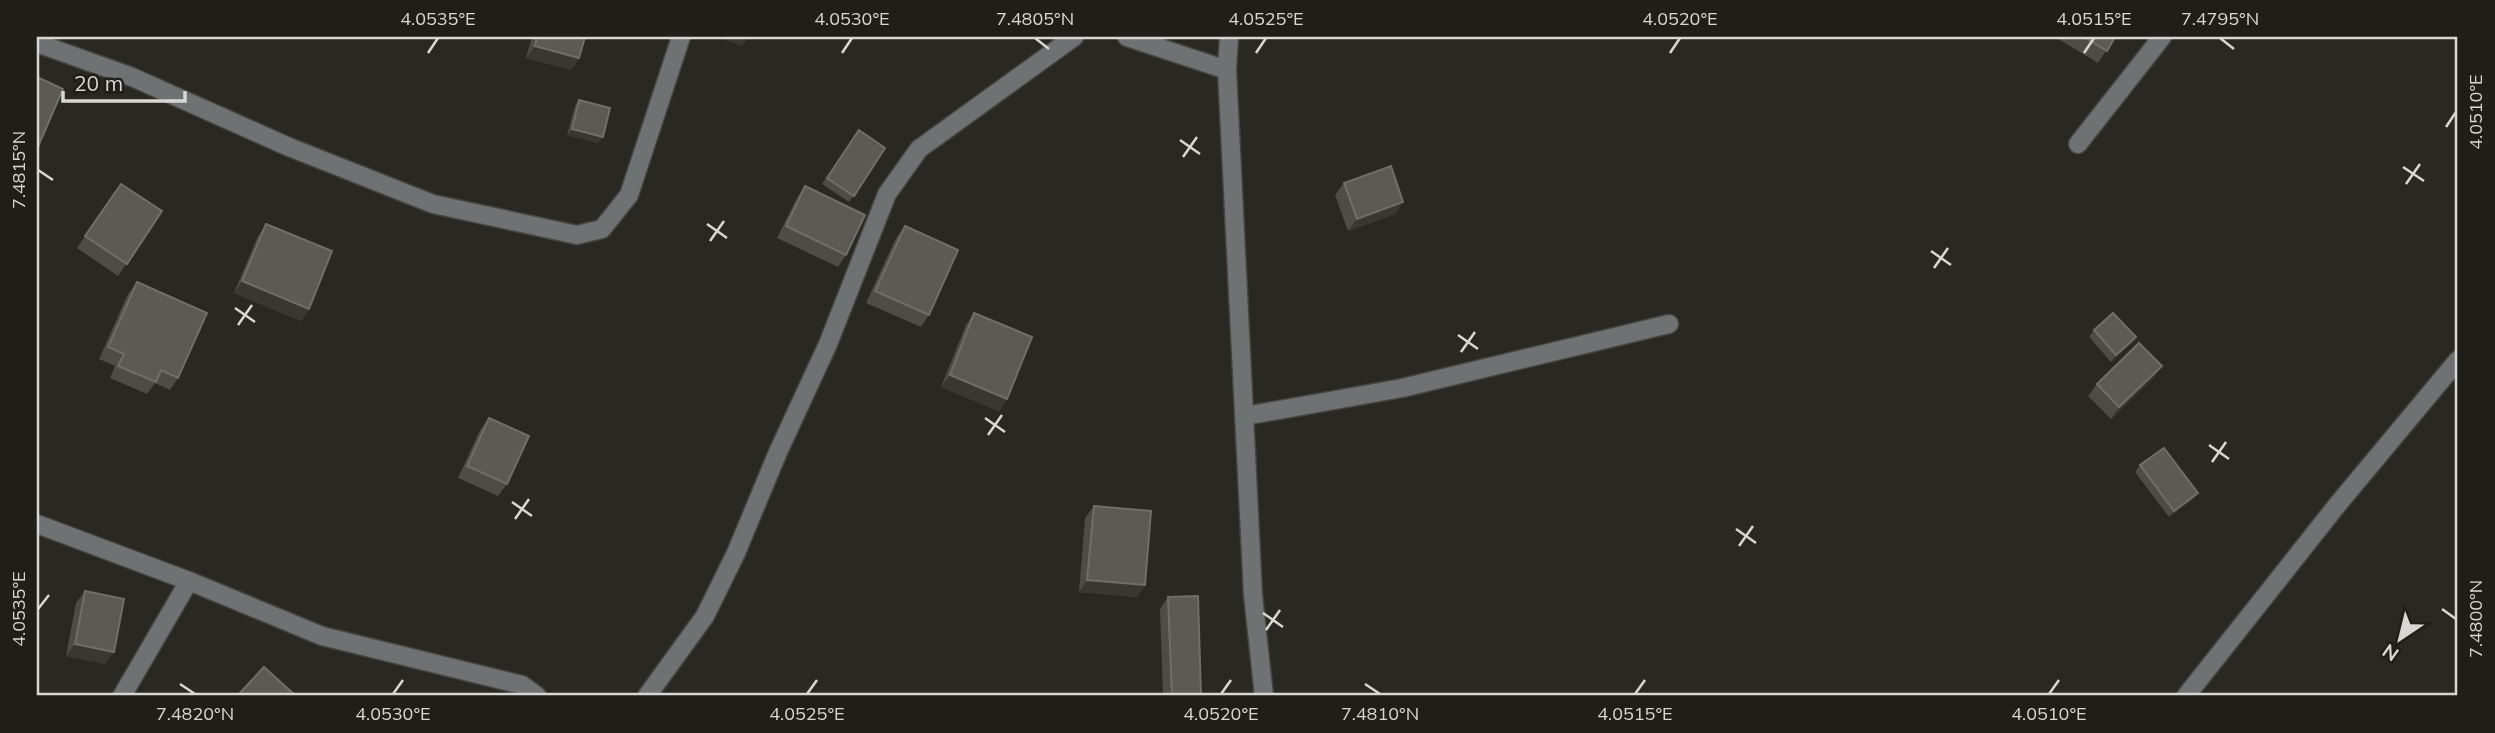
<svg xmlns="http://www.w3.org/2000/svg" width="2495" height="733" viewBox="0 0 2495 733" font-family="Mulish,sans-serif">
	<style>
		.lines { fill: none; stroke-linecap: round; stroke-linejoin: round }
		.minor-casing { stroke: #45443e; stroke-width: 21 }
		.minor { stroke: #6f7273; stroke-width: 18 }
		.wall { fill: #4e4c47 }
		.shaded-wall { fill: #393732 }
		.building { fill: #5d5a56; stroke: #706e6a; stroke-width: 2 }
		.ticks { fill: none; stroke: #d8d7d4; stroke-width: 2.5 }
		.neatline { fill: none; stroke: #d8d7d4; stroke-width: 2.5 }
		.ticks-label { font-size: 18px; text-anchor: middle; fill: #d8d7d4 }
	</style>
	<rect width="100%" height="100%" fill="#292822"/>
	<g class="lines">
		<g class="minor-casing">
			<path id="minor" d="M 1127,37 L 1227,70
				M 1229,37 L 1227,70 L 1253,595 L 1264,696
				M 37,43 L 132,77 L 289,147 L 433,204 L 577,235 L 602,229 L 629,195 L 681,37
				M 2078,144 L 2162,37
				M 1245,416 L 1402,388 L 1669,324
				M 37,524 L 189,581
				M 122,696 L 189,581 L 322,636 L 522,685 L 537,696
				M 647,696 L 705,616 L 736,553 L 778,452 L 828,344 L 887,194 L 919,149 L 1074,37
				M 2186,696 L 2338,504 L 2458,360"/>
		</g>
		<use href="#minor" class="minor"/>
	</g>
	<path class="wall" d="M 532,37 L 585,37 L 579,58 L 571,70 L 526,58 Z
		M 2055,37 L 2115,37 L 2098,63 Z
		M 579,100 L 603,137 L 598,143 L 567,135 L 575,106 Z
		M 859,130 L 885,148 L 849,202 L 822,184 Z
		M 1344,183 L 1403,202 L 1395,214 L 1348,231 L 1335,195 Z
		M 121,184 L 162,211 L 118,276 L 77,248 Z
		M 805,186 L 846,255 L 838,267 L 777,238 L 797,198 Z
		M 266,224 L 309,309 L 301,321 L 234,293 L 258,236 Z
		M 905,226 L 929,315 L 921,327 L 866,303 L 896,238 Z
		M 137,282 L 178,378 L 170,390 L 155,383 L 147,394 L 110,378 L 115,366 L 99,359 L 128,294 Z
		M 974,313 L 1007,399 L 999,411 L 941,387 L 966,325 Z
		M 2094,330 L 2132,343 L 2111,362 L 2089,337 Z
		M 2162,366 L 2153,378 L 2111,419 L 2088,396 L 2097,384 Z
		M 489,418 L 507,484 L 498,496 L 458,478 L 480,430 Z
		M 2140,465 L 2193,499 L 2169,517 L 2135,472 Z
		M 1094,506 L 1145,585 L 1137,597 L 1079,592 L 1085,518 Z
		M 85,591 L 114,652 L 105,664 L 66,656 L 76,603 Z
		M 1168,597 L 1201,696 L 1163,696 L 1160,609 Z"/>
	<path class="shaded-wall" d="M 716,37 L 749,37 L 742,46 Z
		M 535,46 L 579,58 L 571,70 L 526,58 Z
		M 572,129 L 603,137 L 598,143 L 567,135 Z
		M 1403,202 L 1395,214 L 1348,231 L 1357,219 Z
		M 242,281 L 309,309 L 301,321 L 234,293 Z
		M 2136,337 L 2132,343 L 2111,362 L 2116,355 Z
		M 2162,366 L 2153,378 L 2111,419 L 2119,407 Z
		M 950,375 L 1007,399 L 999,411 L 941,387 Z
		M 2198,493 L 2193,499 L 2169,517 L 2174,511 Z
		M 1087,580 L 1145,585 L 1137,597 L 1079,592 Z
		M 75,644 L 114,652 L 105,664 L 66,656 Z"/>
	<path class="building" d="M 537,37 L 585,37 L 579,58 L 535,46 Z
		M 2084,37 L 2115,37 L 2107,51 Z
		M 37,77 L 63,89 L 37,149 Z
		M 579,100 L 610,108 L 603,137 L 572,129 Z
		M 859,130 L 885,148 L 854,196 L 827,178 Z
		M 1391,166 L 1403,202 L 1357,219 L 1344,183 Z
		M 121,184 L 162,211 L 127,264 L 85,236 Z
		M 805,186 L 865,215 L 846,255 L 786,226 Z
		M 266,224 L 332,251 L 309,309 L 242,281 Z
		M 905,226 L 958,250 L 929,315 L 875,291 Z
		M 137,282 L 207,313 L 178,378 L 161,370 L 156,382 L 118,366 L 124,354 L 108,347 Z
		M 974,313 L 1032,337 L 1007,399 L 950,375 Z
		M 2113,313 L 2136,337 L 2116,355 L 2094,330 Z
		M 2139,343 L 2162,366 L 2119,407 L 2097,384 Z
		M 489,418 L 529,436 L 507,484 L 467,466 Z
		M 2164,448 L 2198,493 L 2174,511 L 2140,465 Z
		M 1094,506 L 1151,511 L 1145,585 L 1087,580 Z
		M 85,591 L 124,599 L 114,652 L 75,644 Z
		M 1198,596 L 1201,696 L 1172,696 L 1168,597 Z
		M 264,667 L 296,696 L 237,696 Z"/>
	<path class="ticks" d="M 1035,38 L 1049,49M 2220,38 L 2234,49M 428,53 L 438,38M 842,53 L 852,38M 1256,53 L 1266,38M 1670,53 L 1680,38M 2084,53 L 2094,38M 2446,127 L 2456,112M 1180,140 L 1200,154M 1183,157 L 1197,137M 2403,167 L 2424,181M 38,170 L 53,180M 2406,184 L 2420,164M 707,224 L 727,238M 710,241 L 724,221M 1931,251 L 1951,265M 1934,268 L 1948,248M 235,308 L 255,322M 238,325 L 252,305M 1458,335 L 1478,349M 1461,352 L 1475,332M 985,418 L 1005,432M 988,435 L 1002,415M 2209,445 L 2229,459M 2212,462 L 2226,442M 512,502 L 532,516M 515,519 L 529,499M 1736,529 L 1756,543M 1739,546 L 1753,526M 38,609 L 49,595M 2442,609 L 2456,619M 1263,613 L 1283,627M 1266,630 L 1280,610M 180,684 L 195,694M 1365,684 L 1380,694M 393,694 L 403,680M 807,694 L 817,680M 1221,694 L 1231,680M 1635,694 L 1645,680M 2049,694 L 2059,680"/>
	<rect width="2495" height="733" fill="none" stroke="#1f1e19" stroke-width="77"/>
	<g transform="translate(2400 639) rotate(215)" stroke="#1f1e19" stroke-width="5" paint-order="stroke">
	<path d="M0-5L12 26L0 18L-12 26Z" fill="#d8d7d4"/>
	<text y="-10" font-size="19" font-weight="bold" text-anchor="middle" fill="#d8d7d4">N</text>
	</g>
	<path d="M63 91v10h122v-10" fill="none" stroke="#d8d7d4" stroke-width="3.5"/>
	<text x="74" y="91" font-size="21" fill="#d8d7d4" stroke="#1f1e19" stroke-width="5" paint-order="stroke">20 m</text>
	<rect x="38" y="38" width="2418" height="656" class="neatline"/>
	<g class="ticks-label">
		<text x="438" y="25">4.0535°E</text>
		<text x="852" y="25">4.0530°E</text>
		<text x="1035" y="25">7.4805°N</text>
		<text x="1266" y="25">4.0525°E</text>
		<text x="1680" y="25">4.0520°E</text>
		<text x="2094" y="25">4.0515°E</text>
		<text x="2220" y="25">7.4795°N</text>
		<text transform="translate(2476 112) rotate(-90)" y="6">4.0510°E</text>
		<text transform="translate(19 170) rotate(-90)" y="6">7.4815°N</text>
		<text transform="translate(19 609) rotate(-90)" y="6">4.0535°E</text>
		<text transform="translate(2476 619) rotate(-90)" y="6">7.4800°N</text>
		<text x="195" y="720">7.4820°N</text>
		<text x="393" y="720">4.0530°E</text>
		<text x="807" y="720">4.0525°E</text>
		<text x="1221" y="720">4.0520°E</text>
		<text x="1380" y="720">7.4810°N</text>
		<text x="1635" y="720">4.0515°E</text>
		<text x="2049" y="720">4.0510°E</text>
	</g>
</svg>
